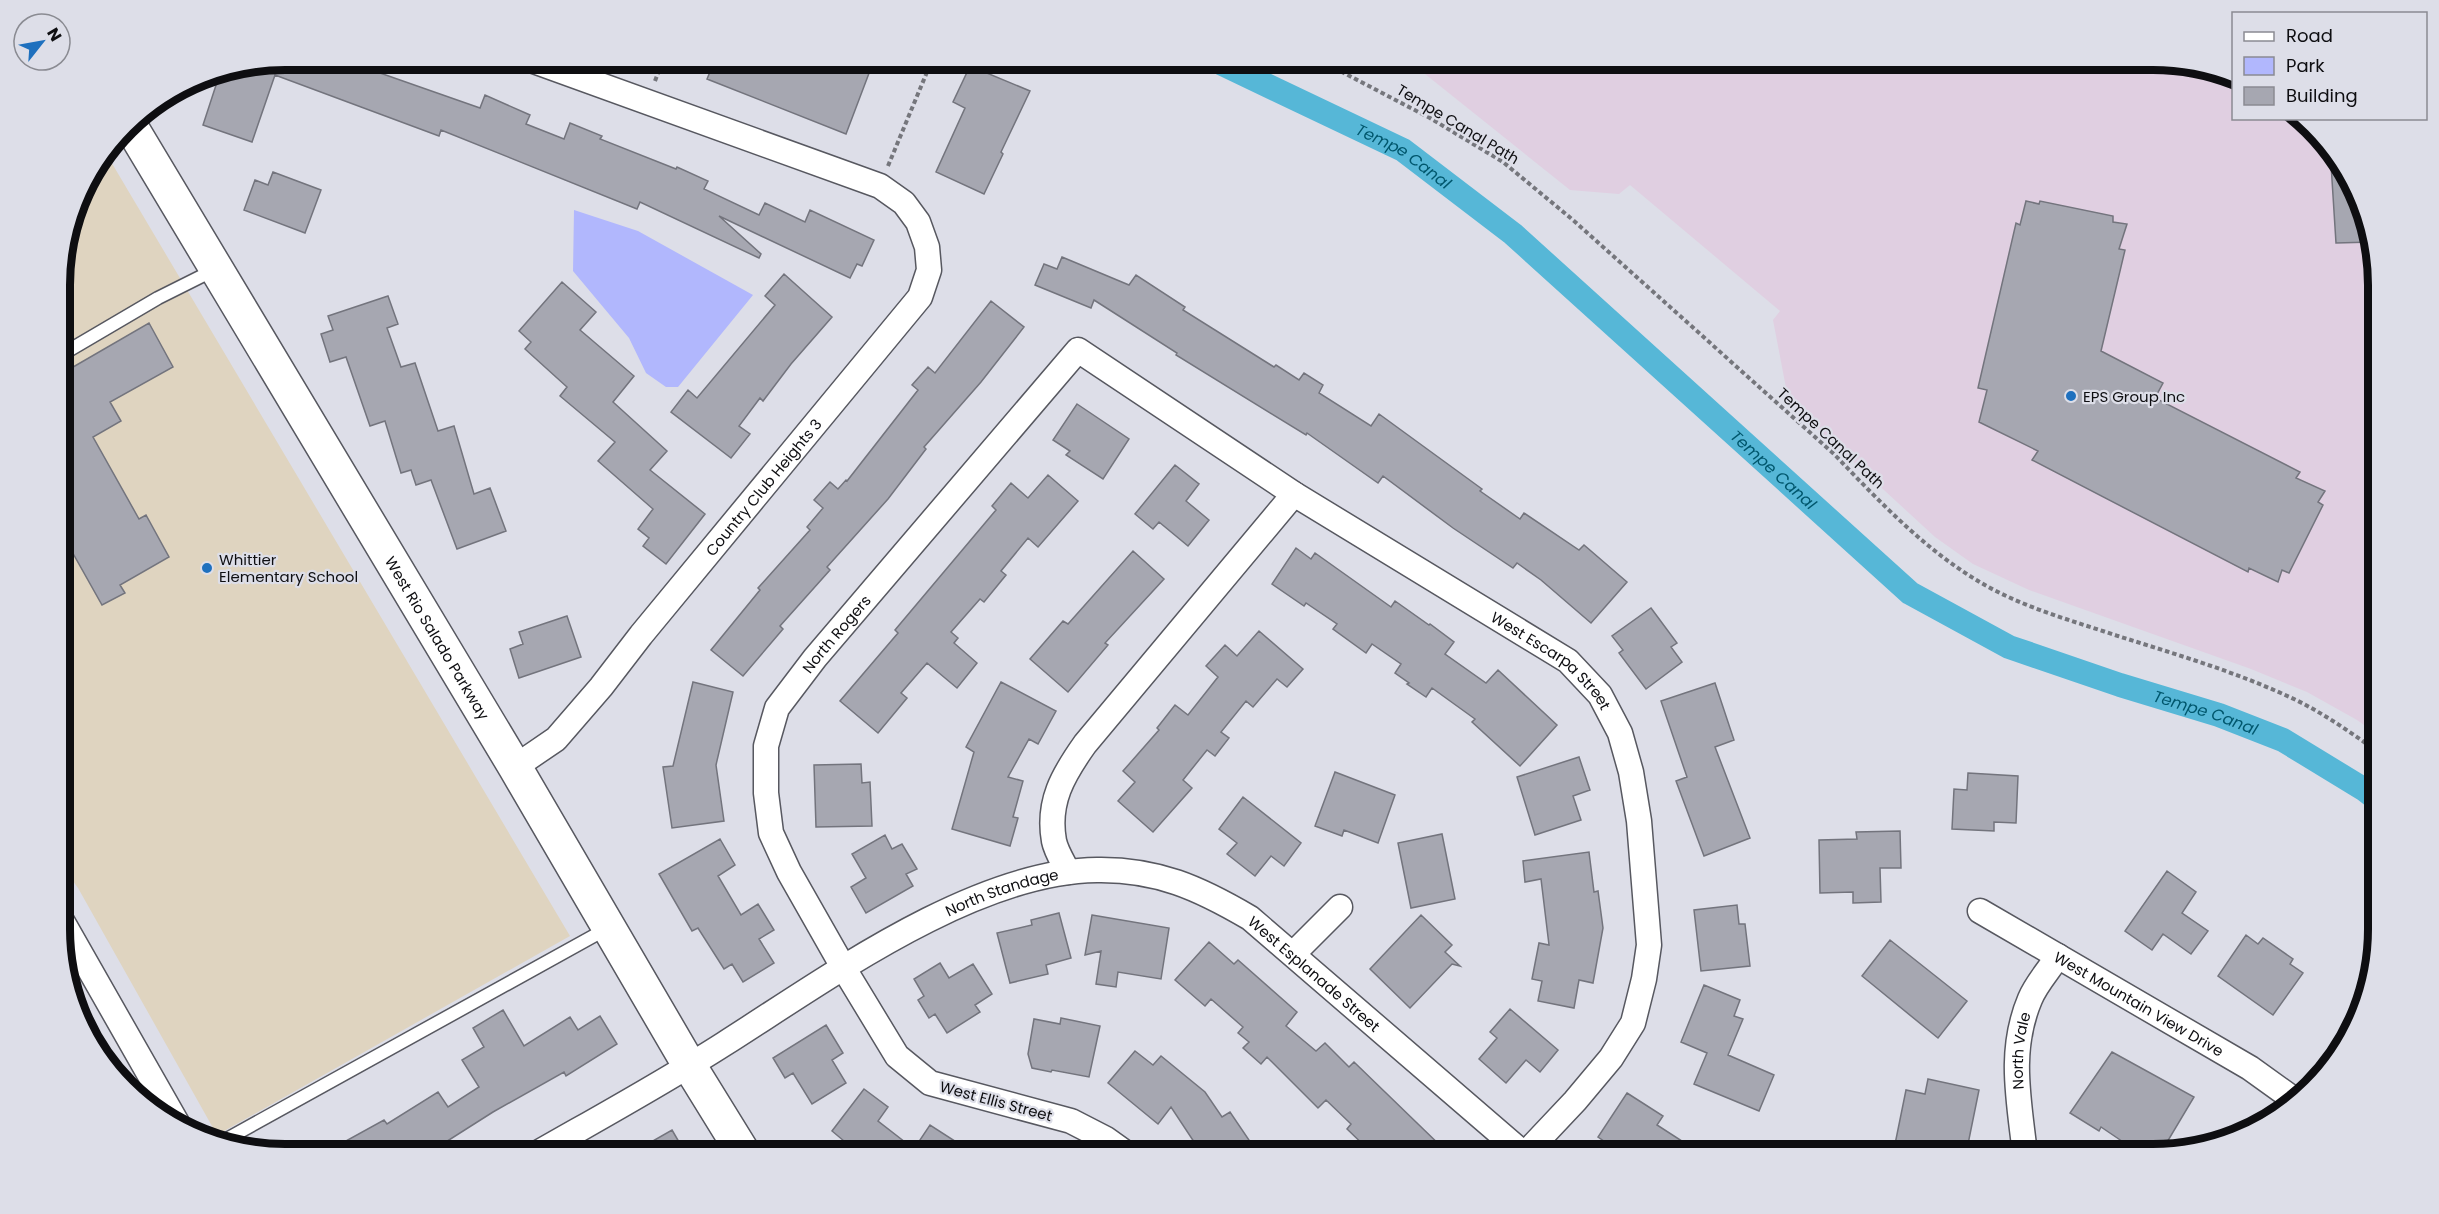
<svg xmlns="http://www.w3.org/2000/svg" width="2439" height="1214" viewBox="0 0 2439 1214" font-family="Poppins,sans-serif">
	<style>
		.commercial { fill: #e0cfe1 }
		.education { fill: #dfd4c0 }
		.green { fill: #b1b7fd }
		.lines { fill: none; stroke-linecap: round; stroke-linejoin: round }
		.canal { stroke: #56b7d7; stroke-width: 24 }
		.building { fill: #a6a7b1; stroke: #73747d; stroke-width: 1.5 }
		.lane-casing { stroke: #575860; stroke-width: 15 }
		.street-casing { stroke: #575860; stroke-width: 27 }
		.secondary-casing { stroke: #575860; stroke-width: 36 }
		.path { stroke: #75767c; stroke-width: 4; stroke-dasharray: 4.5 3; stroke-linecap: butt }
		.lane { stroke: #fff; stroke-width: 12 }
		.street { stroke: #fff; stroke-width: 24 }
		.secondary { stroke: #fff; stroke-width: 33 }
		.poi-dot { fill: #1e70be; stroke: #dddee8; stroke-width: 2 }
		.labels { text-anchor: middle; dominant-baseline: central; stroke-width: 4.5; stroke-linejoin: round; paint-order: stroke }
		.street-label { font-size: 15px; fill: #0e0e11; stroke: #dddee8 }
		.poi-label { font-size: 15px; fill: #0e0e11; stroke: #dddee8; text-anchor: start }
		.water-label { font-size: 16px; font-style: italic; fill: #00576d; stroke: #dddee8 }
		.rim { fill: none; stroke: #0e0e11; stroke-width: 8 }
	</style>
	<rect width="100%" height="100%" fill="#dddee8"/>
	<path class="commercial" d="M 1393,60 L 2154,60 L 2233,79 L 2234,118 L 2305,119 L 2341,160 L 2377,256 L 2378,735 L 2357,720 L 2307,692 L 2251,669 L 2029,590 L 1973,564 L 1935,537 L 1784,398 L 1787,393 L 1773,320 L 1780,311 L 1630,185 L 1619,194 L 1570,190 L 1425,74 Z"/>
	<path class="education" d="M 107,155 L 570,936 L 217,1135 L 78,888 L 62,866 L 61,270 L 83,186 Z"/>
	<path class="green" d="M 574,210 L 638,231 L 753,295 L 678,387 L 666,387 L 646,373 L 629,338 L 573,271 Z"/>
	<g class="lines">
		<path class="canal" id="s1" d="M 1214,60 L 1403,150 L 1513,234 L 1910,593 L 2009,647 L 2120,685 L 2219,715 L 2283,740 L 2365,790 L 2379,801"/>
	</g>
	<path class="building" d="M 285,60 L 343,60 L 480,108 L 485,95 L 530,115 L 526,124 L 564,139 L 570,123 L 602,136 L 600,139 L 676,169 L 677,167 L 708,181 L 704,189 L 759,215 L 765,203 L 805,222 L 810,210 L 874,240 L 862,266 L 857,264 L 850,278 L 719,216 L 761,254 L 759,258 L 640,202 L 637,209 L 441,130 L 439,136 L 275,75 L 252,142 L 203,125 L 220,73 Z
		M 715,60 L 874,60 L 846,134 L 707,79 Z
		M 970,66 L 1030,91 L 1001,152 L 1003,154 L 984,194 L 936,172 L 965,108 L 953,102 Z
		M 2330,148 L 2341,160 L 2372,242 L 2336,243 Z
		M 273,172 L 321,190 L 305,233 L 244,210 L 255,180 L 268,185 Z
		M 2026,201 L 2039,204 L 2040,201 L 2113,216 L 2113,222 L 2127,224 L 2119,249 L 2125,250 L 2101,351 L 2163,383 L 2155,398 L 2300,472 L 2296,478 L 2325,491 L 2318,502 L 2323,505 L 2289,573 L 2282,570 L 2278,582 L 2249,568 L 2248,572 L 2032,460 L 2038,451 L 1979,422 L 1987,390 L 1978,388 L 2016,223 L 2020,225 Z
		M 1062,257 L 1129,285 L 1136,275 L 1185,307 L 1183,310 L 1274,367 L 1276,365 L 1299,380 L 1304,373 L 1323,385 L 1319,393 L 1371,426 L 1379,414 L 1482,489 L 1480,491 L 1520,519 L 1524,513 L 1579,550 L 1584,545 L 1627,582 L 1591,623 L 1541,580 L 1517,563 L 1513,568 L 1453,528 L 1383,476 L 1378,483 L 1307,433 L 1306,435 L 1176,355 L 1177,353 L 1094,300 L 1091,308 L 1035,285 L 1044,264 L 1057,269 Z
		M 784,274 L 832,317 L 791,364 L 763,401 L 760,398 L 739,426 L 750,434 L 731,458 L 671,412 L 688,390 L 697,398 L 775,305 L 765,296 Z
		M 562,282 L 596,312 L 580,330 L 634,376 L 613,402 L 667,451 L 650,470 L 705,514 L 666,564 L 643,546 L 649,538 L 638,529 L 653,509 L 598,461 L 615,442 L 560,396 L 567,387 L 525,349 L 531,342 L 519,331 Z
		M 388,296 L 398,324 L 387,328 L 401,367 L 415,363 L 438,431 L 454,426 L 474,494 L 490,488 L 506,531 L 457,549 L 431,480 L 416,485 L 411,470 L 401,473 L 385,421 L 370,426 L 346,357 L 330,362 L 321,334 L 333,330 L 328,316 Z
		M 991,301 L 1024,327 L 981,382 L 924,447 L 926,449 L 888,499 L 827,567 L 830,570 L 780,626 L 783,629 L 743,676 L 711,650 L 760,590 L 758,588 L 810,530 L 807,527 L 823,508 L 814,500 L 830,482 L 838,489 L 846,480 L 847,481 L 918,390 L 912,385 L 928,367 L 935,373 Z
		M 149,323 L 173,367 L 110,402 L 121,421 L 93,437 L 139,519 L 146,515 L 169,557 L 120,585 L 125,593 L 102,605 L 61,532 L 61,374 Z
		M 1077,404 L 1129,439 L 1103,479 L 1066,455 L 1070,451 L 1053,440 Z
		M 1175,465 L 1199,484 L 1186,501 L 1209,520 L 1188,546 L 1159,522 L 1153,529 L 1135,514 Z
		M 1048,475 L 1078,501 L 1038,547 L 1028,538 L 1001,571 L 1006,575 L 984,602 L 980,599 L 951,632 L 958,638 L 954,643 L 977,663 L 957,688 L 927,663 L 901,693 L 907,698 L 878,733 L 840,701 L 898,633 L 895,630 L 996,510 L 992,506 L 1011,483 L 1028,498 Z
		M 1296,548 L 1311,559 L 1315,553 L 1391,607 L 1395,601 L 1429,625 L 1430,624 L 1454,642 L 1445,654 L 1486,683 L 1498,670 L 1557,725 L 1520,766 L 1472,722 L 1475,719 L 1432,688 L 1426,697 L 1407,684 L 1409,683 L 1395,673 L 1401,664 L 1372,644 L 1366,653 L 1333,629 L 1337,624 L 1306,603 L 1304,606 L 1272,584 Z
		M 1133,551 L 1164,579 L 1105,643 L 1108,645 L 1068,692 L 1030,659 L 1063,621 L 1068,624 Z
		M 1651,608 L 1677,643 L 1671,647 L 1682,662 L 1646,689 L 1619,653 L 1623,650 L 1612,636 Z
		M 567,616 L 581,657 L 519,678 L 510,649 L 523,644 L 519,632 Z
		M 1259,631 L 1303,669 L 1287,687 L 1277,679 L 1253,707 L 1246,701 L 1221,732 L 1229,738 L 1215,756 L 1207,750 L 1183,780 L 1192,788 L 1153,832 L 1118,801 L 1135,782 L 1123,771 L 1159,730 L 1157,728 L 1175,705 L 1188,715 L 1218,677 L 1206,666 L 1225,645 L 1237,656 Z
		M 693,682 L 733,692 L 716,765 L 724,821 L 672,828 L 663,767 L 673,766 Z
		M 1001,682 L 1056,711 L 1038,744 L 1029,739 L 1008,777 L 1023,781 L 1013,817 L 1018,818 L 1010,846 L 952,829 L 974,752 L 966,747 Z
		M 1715,683 L 1734,740 L 1715,747 L 1750,838 L 1704,856 L 1676,781 L 1687,777 L 1661,701 Z
		M 1579,757 L 1590,790 L 1573,796 L 1581,820 L 1535,835 L 1517,777 Z
		M 861,764 L 862,783 L 870,782 L 872,826 L 816,827 L 814,765 Z
		M 1335,772 L 1395,795 L 1378,843 L 1344,830 L 1342,836 L 1315,826 Z
		M 1968,773 L 2018,776 L 2016,823 L 1994,822 L 1994,831 L 1952,829 L 1954,789 L 1967,790 Z
		M 1243,797 L 1301,843 L 1284,866 L 1271,856 L 1255,876 L 1227,854 L 1237,843 L 1219,829 Z
		M 1900,831 L 1901,868 L 1880,868 L 1881,902 L 1853,903 L 1853,892 L 1820,893 L 1819,840 L 1857,839 L 1856,832 Z
		M 1442,834 L 1455,899 L 1411,908 L 1398,843 Z
		M 885,835 L 892,849 L 902,844 L 917,869 L 906,874 L 913,886 L 866,913 L 851,887 L 866,878 L 852,854 Z
		M 720,839 L 735,865 L 718,876 L 741,915 L 758,904 L 774,930 L 759,939 L 774,963 L 743,982 L 732,964 L 724,969 L 698,928 L 692,931 L 659,874 Z
		M 1589,852 L 1594,892 L 1598,891 L 1603,928 L 1593,983 L 1579,980 L 1574,1008 L 1538,1001 L 1542,981 L 1532,979 L 1539,943 L 1549,945 L 1541,879 L 1525,882 L 1523,861 Z
		M 2167,871 L 2196,892 L 2182,913 L 2208,931 L 2191,954 L 2163,934 L 2152,950 L 2125,931 Z
		M 1737,905 L 1739,924 L 1745,924 L 1750,966 L 1701,971 L 1694,910 Z
		M 1059,913 L 1071,958 L 1046,965 L 1048,974 L 1010,983 L 997,933 L 1032,925 L 1031,920 Z
		M 1092,915 L 1169,928 L 1161,979 L 1118,972 L 1116,987 L 1096,984 L 1101,951 L 1085,955 Z
		M 1421,915 L 1452,945 L 1445,952 L 1460,966 L 1452,964 L 1410,1008 L 1370,969 Z
		M 2246,935 L 2258,944 L 2263,938 L 2293,959 L 2290,964 L 2303,973 L 2273,1015 L 2218,976 Z
		M 1890,940 L 1967,1001 L 1938,1038 L 1862,976 Z
		M 1209,942 L 1234,964 L 1238,960 L 1297,1012 L 1286,1026 L 1316,1051 L 1325,1043 L 1349,1067 L 1354,1062 L 1449,1154 L 1373,1154 L 1347,1129 L 1351,1124 L 1326,1100 L 1318,1108 L 1267,1057 L 1261,1064 L 1243,1048 L 1249,1042 L 1238,1033 L 1243,1027 L 1211,999 L 1205,1006 L 1175,980 Z
		M 940,963 L 949,978 L 973,964 L 992,994 L 975,1005 L 980,1012 L 947,1033 L 935,1014 L 929,1018 L 918,1000 L 924,996 L 914,979 Z
		M 1704,985 L 1740,1000 L 1734,1016 L 1743,1019 L 1728,1055 L 1774,1075 L 1759,1111 L 1694,1084 L 1707,1053 L 1681,1042 Z
		M 1510,1009 L 1558,1050 L 1540,1072 L 1526,1060 L 1506,1083 L 1479,1059 L 1497,1038 L 1490,1032 Z
		M 503,1010 L 524,1046 L 570,1017 L 578,1030 L 600,1016 L 617,1044 L 566,1076 L 564,1072 L 493,1112 L 427,1154 L 351,1154 L 344,1142 L 384,1120 L 387,1124 L 438,1092 L 448,1107 L 479,1087 L 462,1060 L 484,1047 L 473,1028 Z
		M 1061,1018 L 1100,1026 L 1089,1077 L 1052,1070 L 1051,1072 L 1032,1068 L 1028,1054 L 1034,1019 L 1060,1024 Z
		M 826,1025 L 843,1053 L 832,1060 L 846,1083 L 812,1104 L 793,1073 L 785,1078 L 773,1058 Z
		M 1135,1051 L 1153,1065 L 1161,1056 L 1205,1092 L 1222,1117 L 1230,1112 L 1251,1143 L 1235,1154 L 1202,1154 L 1171,1107 L 1158,1124 L 1108,1083 Z
		M 2112,1052 L 2194,1097 L 2160,1154 L 2141,1154 L 2101,1127 L 2099,1131 L 2070,1113 Z
		M 1928,1079 L 1979,1090 L 1966,1154 L 1893,1154 L 1906,1090 L 1925,1094 Z
		M 864,1089 L 888,1107 L 878,1121 L 914,1149 L 930,1125 L 975,1154 L 834,1154 L 844,1141 L 832,1131 Z
		M 1627,1093 L 1663,1116 L 1657,1125 L 1702,1154 L 1623,1154 L 1598,1137 Z
		M 672,1130 L 686,1154 L 630,1154 Z"/>
	<g class="lines">
		<g class="lane-casing">
			<path id="lane" d="M 61,355 L 158,298 L 216,269
				M 225,1140 L 608,928"/>
		</g>
		<g class="street-casing">
			<g id="street">
				<path id="s2" d="M 515,767 L 556,739 L 601,687 L 641,635 L 920,297 L 929,270 L 927,247 L 918,222 L 904,203 L 880,186 L 531,60"/>
				<path d="M 1068,872 C 1063,862 1056,851 1054,841 C 1047,802 1063,775 1085,744 L 1294,494"/>
				<path id="s3" d="M 1980,911 L 2250,1068 L 2296,1101"/>
				<path d="M 62,921 L 177,1123"/>
				<path d="M 1293,954 L 1340,907"/>
				<path id="s4" d="M 536,1154 C 599,1118 663,1083 724,1044 C 825,980 974,871 1097,870 C 1157,869 1199,888 1250,918 L 1524,1154"/>
				<path id="s5" d="M 1127,1154 L 1106,1139 L 1071,1121 L 930,1083 L 897,1056 L 843,967 L 789,872 L 771,833 L 766,793 L 766,746 L 777,708 L 815,658 L 1078,350 L 1294,494 L 1568,661 L 1600,695 L 1620,733 L 1631,772 L 1639,821 L 1649,945 L 1644,979 L 1633,1023 L 1611,1058 L 1575,1101 L 1525,1154"/>
				<path id="s6" d="M 2025,1154 C 2019,1100 2008,1051 2030,999 C 2036,984 2049,970 2058,956"/>
			</g>
		</g>
		<g class="secondary-casing">
			<g id="secondary">
				<path id="s7" d="M 130,125 L 515,767 L 689,1065 L 744,1154"/>
			</g>
		</g>
		<path class="path" d="M 1313,60 L 1342,72 L 1430,118 L 1503,162 L 1573,220 L 1834,454 C 1878,500 1923,548 1978,581 C 2021,607 2070,620 2118,636 C 2178,655 2240,673 2298,701 C 2326,715 2353,734 2378,752
			M 655,81 L 663,60
			M 888,166 L 932,60"/>
		<use href="#lane" class="lane"/>
		<use href="#street" class="street"/>
		<use href="#secondary" class="secondary"/>
	</g>
	<g class="poi-dot">
		<circle cx="2071" cy="396" r="6"/>
		<circle cx="207" cy="568" r="6"/>
	</g>
	<g class="labels">
		<g class="street-label">
			<text transform="translate(1458 124) rotate(31)">Tempe Canal Path</text>
			<text transform="translate(1831 438) rotate(43)">Tempe Canal Path</text>
			<text stroke="none"><textPath href="#s2" startOffset="376">Country Club Heights 3</textPath></text>
			<text stroke="none"><textPath href="#s5" startOffset="732">North Rogers</textPath></text>
			<text stroke="none"><textPath href="#s7" startOffset="598">West Rio Salado Parkway</textPath></text>
			<text stroke="none"><textPath href="#s5" startOffset="1672">West Escarpa Street</textPath></text>
			<text stroke="none"><textPath href="#s4" startOffset="536">North Standage</textPath></text>
			<text stroke="none"><textPath href="#s4" startOffset="882">West Esplanade Street</textPath></text>
			<text stroke="none"><textPath href="#s3" startOffset="184">West Mountain View Drive</textPath></text>
			<text stroke="none"><textPath href="#s6" startOffset="104">North Vale</textPath></text>
			<text transform="translate(996 1101) rotate(15)">West Ellis Street</text>
		</g>
		<g class="poi-label">
			<text x="2083" y="396">EPS Group Inc</text>
			<text x="219" y="559">Whittier<tspan x="219" dy="17">Elementary School</tspan></text>
		</g>
		<g class="water-label">
			<text stroke="none"><textPath href="#s1" startOffset="213">Tempe Canal</textPath></text>
			<text stroke="none"><textPath href="#s1" startOffset="699">Tempe Canal</textPath></text>
			<text stroke="none"><textPath href="#s1" startOffset="1203">Tempe Canal</textPath></text>
		</g>
	</g>
	<path d="M0 0H2439V1214H0ZM285 70H2153A215 215 0 0 1 2368 285V929A215 215 0 0 1 2153 1144H285A215 215 0 0 1 70 929V285A215 215 0 0 1 285 70Z" fill="#dddee8" fill-rule="evenodd"/>
	<path class="rim" d="M285 70H2153A215 215 0 0 1 2368 285V929A215 215 0 0 1 2153 1144H285A215 215 0 0 1 70 929V285A215 215 0 0 1 285 70Z"/>
	<rect x="2232" y="12" width="195" height="108" fill="#dddee8" stroke="#8a8b92" stroke-width="1.5"/>
	<rect x="2244" y="32" width="30" height="9" fill="#ffffff" stroke="#8a8b92" stroke-width="1.5"/>
	<text x="2286" y="42" font-size="18" fill="#0e0e11">Road</text>
	<rect x="2244" y="57" width="30" height="18" fill="#b1b7fd" stroke="#8a8b92" stroke-width="1.5"/>
	<text x="2286" y="72" font-size="18" fill="#0e0e11">Park</text>
	<rect x="2244" y="87" width="30" height="18" fill="#a6a7b1" stroke="#8a8b92" stroke-width="1.5"/>
	<text x="2286" y="102" font-size="18" fill="#0e0e11">Building</text>
	<g transform="translate(42 42) rotate(59)"><circle r="28" fill="#dddee8" stroke="#8a8b92" stroke-width="1.5"/>
	<path d="M0-4.5L10 22L0 15L-10 22Z" fill="#1e70be"/>
	<text y="-9" font-size="16" font-weight="bold" text-anchor="middle" fill="#0e0e11">N</text>
	</g>
</svg>
